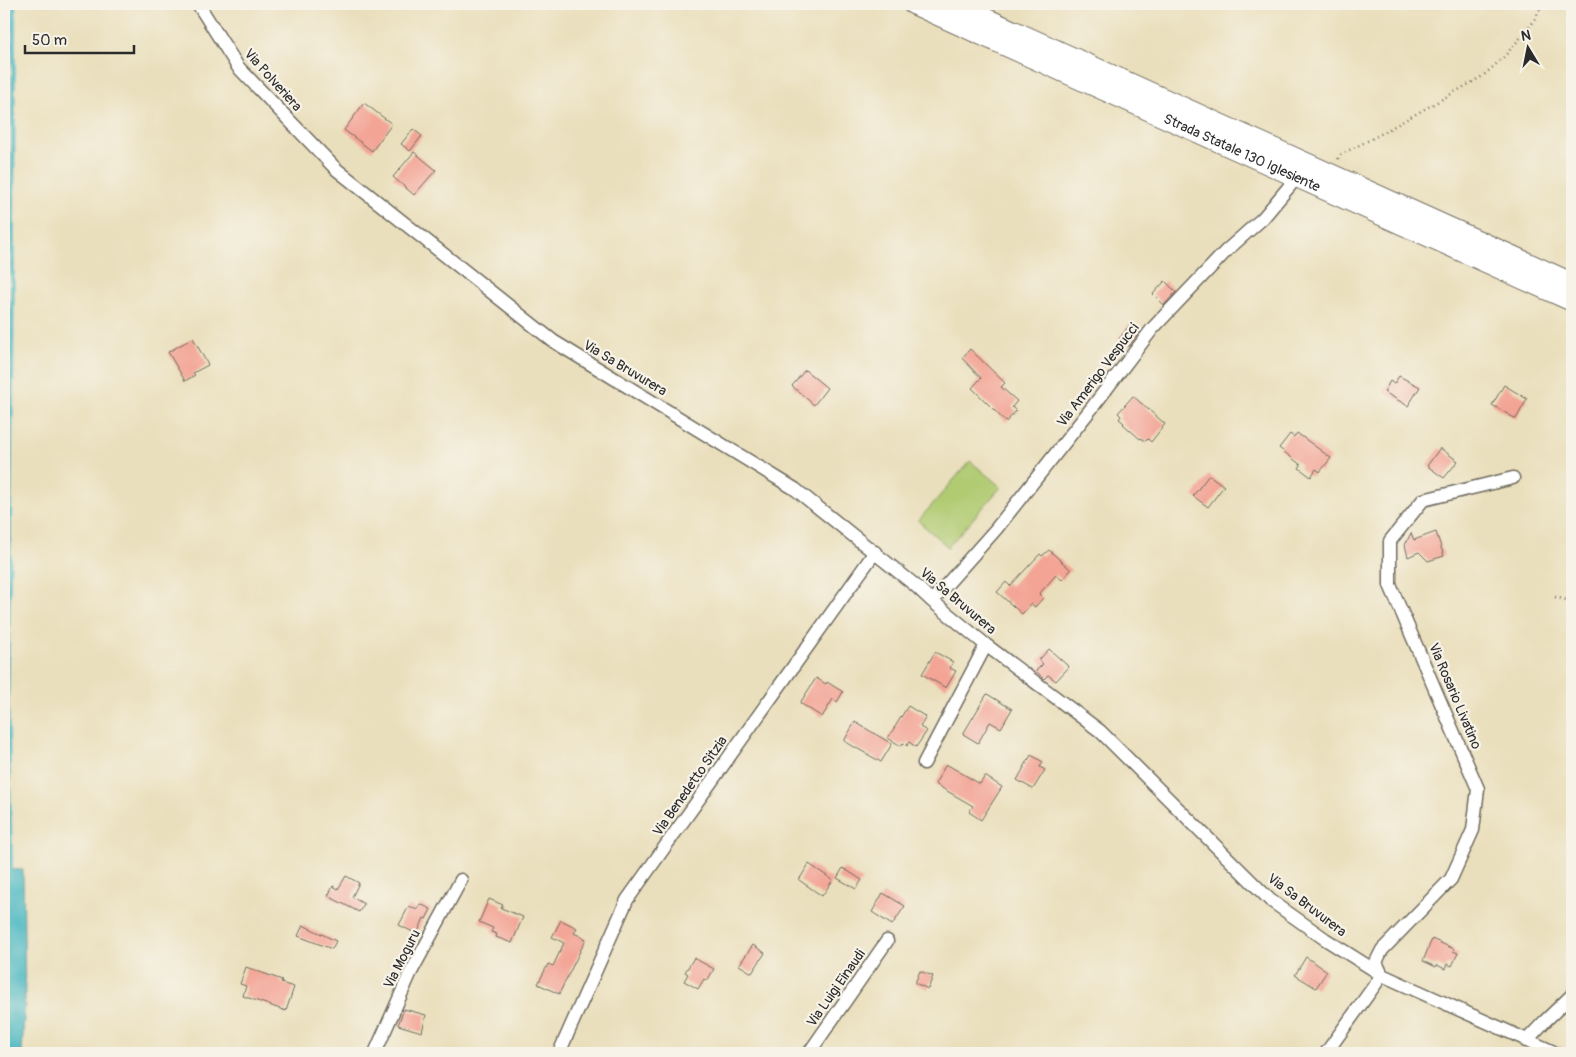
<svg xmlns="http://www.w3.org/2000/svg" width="1576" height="1057" viewBox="0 0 1576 1057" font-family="Pangolin,sans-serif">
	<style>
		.green { fill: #b0cb72; stroke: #6e7b4e }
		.water { fill: #49b8c1; stroke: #3a7276 }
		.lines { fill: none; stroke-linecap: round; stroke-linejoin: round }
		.stream { stroke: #49b8c1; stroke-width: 4.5 }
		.building { fill: #f3a495 }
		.minor-casing { stroke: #6e6a5e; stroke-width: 15 }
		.primary-casing { stroke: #6e6a5e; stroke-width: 22 }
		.path { stroke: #6e6a5e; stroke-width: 2.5; stroke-dasharray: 1 4; stroke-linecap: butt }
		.minor { stroke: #fff; stroke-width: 12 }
		.primary { stroke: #fff; stroke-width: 20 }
		.labels { text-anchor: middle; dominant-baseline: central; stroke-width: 4.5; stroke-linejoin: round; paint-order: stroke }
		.street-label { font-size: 14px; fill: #2b2b2b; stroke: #f7f3e8 }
	</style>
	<rect width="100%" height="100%" fill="#f7f3e8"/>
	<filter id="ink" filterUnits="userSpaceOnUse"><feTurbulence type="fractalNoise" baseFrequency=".02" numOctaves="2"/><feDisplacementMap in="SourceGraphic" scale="10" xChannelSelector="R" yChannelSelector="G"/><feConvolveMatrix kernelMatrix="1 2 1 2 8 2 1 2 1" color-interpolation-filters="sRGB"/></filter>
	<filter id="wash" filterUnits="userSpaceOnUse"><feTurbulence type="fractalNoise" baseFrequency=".0096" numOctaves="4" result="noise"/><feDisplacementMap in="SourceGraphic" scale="20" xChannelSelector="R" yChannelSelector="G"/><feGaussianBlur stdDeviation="1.12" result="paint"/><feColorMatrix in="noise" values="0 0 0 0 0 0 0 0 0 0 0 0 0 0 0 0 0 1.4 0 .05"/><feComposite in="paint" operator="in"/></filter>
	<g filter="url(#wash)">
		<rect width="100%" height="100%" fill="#eadfbc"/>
		<path class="green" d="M 970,461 L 1001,487 L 948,547 L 918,521 Z"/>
		<path class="water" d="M 5,869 L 23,870 L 25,999 L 22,1053 L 4,1053 Z"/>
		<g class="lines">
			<path class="stream" d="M 11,875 L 7,700 L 12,362 L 14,4"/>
		</g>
		<g id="blocks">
			<path class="building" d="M 364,103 L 392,124 L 372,151 L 344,130 Z
				M 413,129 L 422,136 L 410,151 L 401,144 Z
				M 414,152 L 436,170 L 414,195 L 393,177 Z
				M 1165,281 L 1176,292 L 1164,305 L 1153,294 Z
				M 1131,323 L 1141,331 L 1129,346 L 1119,339 Z
				M 193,338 L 208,365 L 193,373 L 195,375 L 185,381 L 168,352 Z
				M 970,349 L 1005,383 L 1001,387 L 1017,401 L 1012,407 L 1016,411 L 1006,422 L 972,388 L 981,378 L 962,358 Z
				M 805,370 L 827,388 L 814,405 L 792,386 Z
				M 1399,376 L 1420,387 L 1408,406 L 1384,392 L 1390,381 L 1394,384 Z
				M 1504,385 L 1527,399 L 1516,419 L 1492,405 Z
				M 1133,396 L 1165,424 L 1151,442 L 1148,439 L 1145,441 L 1141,438 L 1140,439 L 1123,424 L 1124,423 L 1119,419 L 1121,416 L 1118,413 Z
				M 1297,433 L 1331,458 L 1320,472 L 1316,469 L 1311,477 L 1299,468 L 1301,465 L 1279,448 L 1290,434 L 1294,437 Z
				M 1440,448 L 1458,461 L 1444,478 L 1427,466 Z
				M 1209,475 L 1224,486 L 1208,507 L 1193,496 Z
				M 1436,532 L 1444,556 L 1428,561 L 1419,552 L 1408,557 L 1405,545 L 1411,533 L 1414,540 Z
				M 1049,550 L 1071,570 L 1062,580 L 1056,575 L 1039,594 L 1043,598 L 1035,607 L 1031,604 L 1022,614 L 997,592 L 1006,582 L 1010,586 L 1040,554 L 1042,556 Z
				M 1049,649 L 1069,667 L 1056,681 L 1048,675 L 1044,679 L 1036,671 L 1043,664 L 1039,660 Z
				M 935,652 L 953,662 L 950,668 L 956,671 L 946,688 L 922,674 Z
				M 816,678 L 826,684 L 827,682 L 843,692 L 837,702 L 833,699 L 822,717 L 800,703 Z
				M 987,694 L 1012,709 L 1001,728 L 990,722 L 978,743 L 963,734 Z
				M 908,706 L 926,717 L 920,727 L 927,731 L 916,747 L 909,742 L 907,746 L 903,743 L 901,746 L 888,738 Z
				M 855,722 L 892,744 L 881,762 L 844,741 Z
				M 1031,755 L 1043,762 L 1040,767 L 1045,770 L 1033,789 L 1017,780 Z
				M 946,764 L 980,784 L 985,776 L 1002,787 L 981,820 L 969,812 L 973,806 L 935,784 Z
				M 809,864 L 833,880 L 822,896 L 799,880 Z
				M 843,868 L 862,880 L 856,889 L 837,878 Z
				M 346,876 L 359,883 L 352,897 L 364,904 L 359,912 L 328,896 L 333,886 L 338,889 Z
				M 883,893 L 905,906 L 892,925 L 872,912 Z
				M 489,899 L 503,905 L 501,908 L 523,917 L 512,943 L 496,937 L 497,934 L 491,932 L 493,928 L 479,922 Z
				M 420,904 L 431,909 L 426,919 L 424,918 L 417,934 L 399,925 L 409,906 L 417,910 Z
				M 561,920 L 577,928 L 574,933 L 586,939 L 559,994 L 538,984 L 548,964 L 553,966 L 564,943 L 552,937 Z
				M 303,925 L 336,941 L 332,949 L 298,936 Z
				M 1432,939 L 1454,949 L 1453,951 L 1458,953 L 1452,966 L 1447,964 L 1445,969 L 1437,965 L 1436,967 L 1423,961 Z
				M 753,945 L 765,953 L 752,973 L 739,965 Z
				M 1306,957 L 1327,971 L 1316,988 L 1295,975 Z
				M 694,958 L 714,969 L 707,981 L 704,979 L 698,989 L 684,981 L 688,974 L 685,972 Z
				M 246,967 L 282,980 L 281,983 L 294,987 L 286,1011 L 243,996 L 246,986 L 240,984 Z
				M 920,971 L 933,976 L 928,989 L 915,983 Z
				M 404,1009 L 426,1015 L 422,1032 L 398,1025 Z"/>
		</g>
	</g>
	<g filter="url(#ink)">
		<use href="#blocks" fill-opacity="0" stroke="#6e6a5e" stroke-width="1"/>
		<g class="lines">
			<g class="minor-casing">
				<path id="minor" d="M 198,4 L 238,67 L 336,169 L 553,341 L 795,489 L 916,586 L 932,601 L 986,645 L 1100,731 L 1270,900 L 1325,939 L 1382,975 L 1556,1053
					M 932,601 L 996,529 L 1091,409 L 1153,328 L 1227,250 L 1263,218 L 1298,176
					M 924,763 L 986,645
					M 1526,1041 L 1545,1021 L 1572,995
					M 375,1053 L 410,974 L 461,880
					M 559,1053 L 627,900 L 875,552
					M 809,1053 L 887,941
					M 1326,1053 L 1382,975 L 1376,962 L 1382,950 L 1451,879 L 1473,830 L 1478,789 L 1390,585 L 1390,541 L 1423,500 L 1513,478"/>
			</g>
			<g class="primary-casing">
				<g id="primary">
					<path id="s1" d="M 913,4 L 1572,301"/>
					<path d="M 954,4 L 1572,283"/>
				</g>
			</g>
			<path class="path" d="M 1338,159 L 1340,155 L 1377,136 L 1483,76 L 1504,57 L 1532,24 L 1543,4
				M 1555,597 L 1567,600 L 1572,612"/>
			<use href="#minor" class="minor"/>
			<use href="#primary" class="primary"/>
		</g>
	</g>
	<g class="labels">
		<g class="street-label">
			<text transform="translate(273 80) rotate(48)">Via Polveriera</text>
			<text stroke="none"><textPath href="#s1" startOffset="361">Strada Statale 130 Iglesiente</textPath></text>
			<text transform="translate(625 368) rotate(31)">Via Sa Bruvurera</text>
			<text transform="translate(1098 375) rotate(-53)">Via Amerigo Vespucci</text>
			<text transform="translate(958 601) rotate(40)">Via Sa Bruvurera</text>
			<text transform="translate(1455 696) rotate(67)">Via Rosario Livatino</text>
			<text transform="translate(690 786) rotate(-55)">Via Benedetto Sitzia</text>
			<text transform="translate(1307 905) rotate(37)">Via Sa Bruvurera</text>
			<text transform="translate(402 959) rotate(-63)">Via Moguru</text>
			<text transform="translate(836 988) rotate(-55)">Via Luigi Einaudi</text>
		</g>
	</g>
	<rect width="1576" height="1057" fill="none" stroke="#f7f3e8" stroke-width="20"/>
	<g transform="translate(1528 48) rotate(350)" stroke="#f7f3e8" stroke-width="4" paint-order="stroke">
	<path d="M0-4L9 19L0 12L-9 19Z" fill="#2b2b2b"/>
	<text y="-8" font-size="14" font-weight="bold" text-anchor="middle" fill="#2b2b2b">N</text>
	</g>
	<path d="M25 45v8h109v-8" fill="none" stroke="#2b2b2b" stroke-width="2.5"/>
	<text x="32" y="45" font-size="15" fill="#2b2b2b" stroke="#f7f3e8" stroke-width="4" paint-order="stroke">50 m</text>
</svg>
